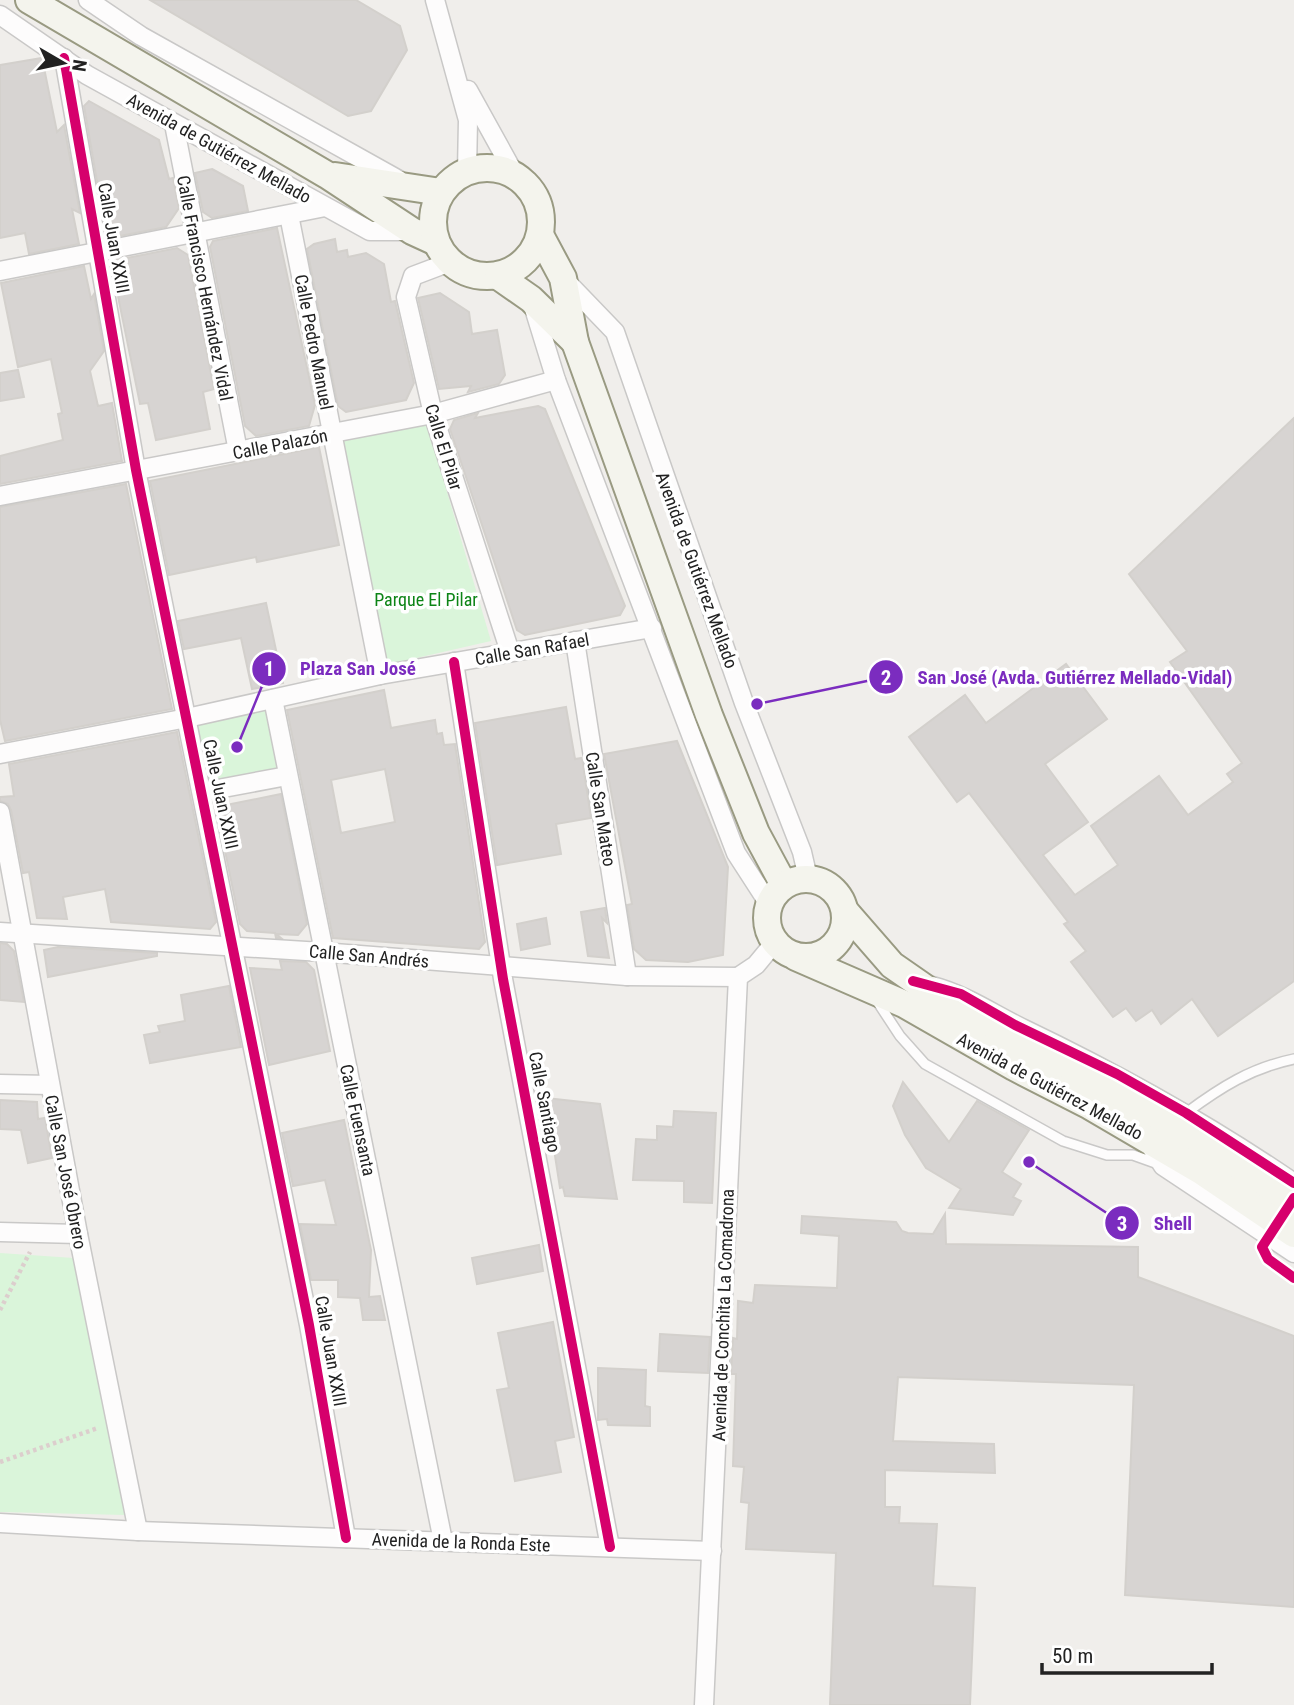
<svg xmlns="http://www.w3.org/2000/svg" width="1294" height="1705" font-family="'Roboto Condensed',sans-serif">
<rect width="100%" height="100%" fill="#f0eeeb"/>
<g fill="#daf5da">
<polygon points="427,424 491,641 386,665 341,439"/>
<polygon points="273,699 287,776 202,792 187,718"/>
<polygon points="0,1253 74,1258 125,1515 0,1512"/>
</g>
<g fill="#d7d4d2" stroke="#d3d0cc" stroke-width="2" fill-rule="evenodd">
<polygon points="150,0 356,0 400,26 407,50 371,111 348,116"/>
<polygon points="42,58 57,132 64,125 80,213 72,209 79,244 29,254 25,233 0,238 0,65"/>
<polygon points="89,101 159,140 169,179 173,178 179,208 166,227 120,236 105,228 84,106"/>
<polygon points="212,169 243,186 248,211 212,218 203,212 195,173"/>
<polygon points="277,228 315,405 309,426 256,436 245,426 210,247 213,241"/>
<polygon points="335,239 337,252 347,250 348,257 366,253 384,264 391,302 395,301 414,383 406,400 346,412 338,406 307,249 314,244"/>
<polygon points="177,248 188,255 214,389 203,392 210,429 156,440 148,403 140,404 112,267 117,260"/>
<polygon points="84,266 91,299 94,294 104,351 90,371 98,406 112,403 122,461 0,484 0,456 63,440 58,414 62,413 51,359 18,367 1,283"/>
<polygon points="440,293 469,312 472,334 497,330 505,375 499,384 468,392 471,386 439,389 418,298"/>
<polygon points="18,370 24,397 0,401 0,373"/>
<polygon points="538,406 545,409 625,606 620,615 525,635 517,630 450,429 454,420 478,413 475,418"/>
<polygon points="1294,418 1294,981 1218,1036 1192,999 1161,1024 1152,1010 1136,1021 1126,1008 1113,1017 1071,962 1086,951 1064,924 1068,922 969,793 957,802 909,737 965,695 986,723 1066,664 1107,719 1045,764 1088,822 1043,855 1075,895 1118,865 1091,826 1159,776 1188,815 1233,782 1227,774 1242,763 1170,662 1187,651 1129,574"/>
<polygon points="319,447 339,545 257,562 256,557 169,575 150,481"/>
<polygon points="126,484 172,709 5,741 0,720 0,507"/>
<polygon points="266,603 283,683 252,689 241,638 184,649 178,621"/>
<path d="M 384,690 L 391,728 L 435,720 L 437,734 L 442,733 L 444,745 L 455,744 L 485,942 L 479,949 L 333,938 L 287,710 ZM 385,769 L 395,822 L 341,833 L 331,780 Z"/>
<polygon points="566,707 575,759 582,758 591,818 556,824 561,854 497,865 475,723"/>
<polygon points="177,732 216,922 210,929 111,922 105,889 63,897 67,919 37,918 29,872 23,873 11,810 8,804 0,801 0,797 14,796 9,764"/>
<polygon points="677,741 728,867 723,955 688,962 646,960 634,949 627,905 632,904 604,754"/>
<polygon points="281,794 307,924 298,935 276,934 281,938 276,938 275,933 247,931 240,924 216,807"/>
<polygon points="605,908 607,923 602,918 609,958 588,956 581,912"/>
<polygon points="546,918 550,944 521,950 517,924"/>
<polygon points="0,943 7,944 14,951 24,1002 0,1000"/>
<polygon points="58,947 157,953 157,956 48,977 44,950"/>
<polygon points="280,961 306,962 314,970 330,1051 269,1065 250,968 282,970"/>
<polygon points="229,986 241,1047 150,1063 144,1035 160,1032 158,1026 185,1021 181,995"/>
<polygon points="903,1082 949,1142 977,1101 1029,1130 1002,1172 1021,1184 1013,1197 1021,1201 1013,1215 949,1208 961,1189 926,1168 905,1135 893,1106"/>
<polygon points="546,1098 600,1104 617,1199 565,1196 563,1187 560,1188"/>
<polygon points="0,1100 37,1102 38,1119 45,1118 52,1158 28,1163 21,1130 0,1129"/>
<polygon points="674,1111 716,1113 712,1203 684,1202 684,1181 633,1180 636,1139 657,1140 657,1126 673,1127"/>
<polygon points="344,1120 371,1250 369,1297 380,1296 385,1320 363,1320 360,1298 338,1297 338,1280 311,1280 300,1224 336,1225 325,1180 293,1186 282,1133"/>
<polygon points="945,1214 946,1244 1138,1247 1138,1277 1294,1336 1294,1607 1125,1595 1134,1385 898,1377 893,1441 994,1444 995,1473 885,1470 885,1507 900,1507 899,1523 937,1524 933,1586 975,1588 970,1705 830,1705 836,1553 746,1549 749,1503 741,1502 744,1467 733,1466 736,1374 731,1374 733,1338 737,1339 738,1301 753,1303 755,1285 837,1288 839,1236 801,1233 802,1216 896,1222 902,1231 908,1233 933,1234"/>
<polygon points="539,1245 543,1271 477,1284 472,1258"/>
<polygon points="553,1322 574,1437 555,1441 561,1472 515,1481 497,1390 509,1388 498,1333"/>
<polygon points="660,1334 710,1337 708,1373 658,1371"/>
<polygon points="598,1368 646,1370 645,1406 650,1407 650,1426 608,1425 607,1419 598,1420"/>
</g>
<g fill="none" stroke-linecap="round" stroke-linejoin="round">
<defs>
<g id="service">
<polyline points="877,1001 900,1036 925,1064 1063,1141 1107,1155 1133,1155 1161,1165"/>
<path d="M 1186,1113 C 1221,1087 1251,1068 1294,1059"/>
</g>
<g id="minor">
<polyline points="88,0 141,36 399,180"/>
<polyline points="435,0 468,120 467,171"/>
<polyline points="0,15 87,75 370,231 410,231"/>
<polyline points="64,58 136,470 309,1325 346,1538"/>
<polyline points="468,90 515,175"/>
<polyline points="174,124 238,451"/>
<polyline points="289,215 380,675"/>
<polyline points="450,262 413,276 406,297 433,414 510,652"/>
<polyline points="0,271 325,207"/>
<polyline points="563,278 615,332 744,703 802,852 808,878"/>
<polyline points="532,302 556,380 736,853 769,904"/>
<polyline points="0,496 433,414 556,380"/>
<polyline points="575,641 627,976"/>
<polyline points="454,662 503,979 610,1547"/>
<polyline points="273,699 443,1541"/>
<polyline points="0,754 187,718 380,675 652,628"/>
<polyline points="202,792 287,776"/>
<polyline points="0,812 78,1234 138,1531"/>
<polyline points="0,932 322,952 627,976 738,977"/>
<path d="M 932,986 C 966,995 993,1014 1024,1029 C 1118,1074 1208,1124 1294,1183"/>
<polyline points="0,1084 50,1085"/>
<polyline points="1150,1145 1163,1166 1294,1253"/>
<polyline points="0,1232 78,1234"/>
<polyline points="0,1523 138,1531 712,1551"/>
<polyline points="704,1705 738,977 756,965 775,942"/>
</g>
<g id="secondary">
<polyline points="29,0 327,175 412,231 436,242"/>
<circle cx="487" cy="222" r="54"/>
<polyline points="335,176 441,192"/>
<polyline points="540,235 563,278 575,342 709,715 756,833 784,885"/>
<polyline points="498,276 531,299 575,342"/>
<circle cx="806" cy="918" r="39"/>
<polyline points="845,911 892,965 964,1015 1156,1117 1294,1207"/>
<polyline points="796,957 904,1004 1014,1067 1090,1106 1201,1171 1294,1234"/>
</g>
</defs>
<use href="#service" stroke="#c9c8c7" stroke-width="12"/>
<use href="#minor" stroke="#c9c8c7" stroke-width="21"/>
<use href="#secondary" stroke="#999a82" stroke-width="30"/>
<g stroke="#dccecd" stroke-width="4.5" stroke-dasharray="3.5 3.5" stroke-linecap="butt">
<polyline points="0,1310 30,1252"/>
<polyline points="0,1462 98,1428"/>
</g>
<use href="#service" stroke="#fdfcfc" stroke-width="9"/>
<use href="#minor" stroke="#fdfcfc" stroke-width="18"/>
<use href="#secondary" stroke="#f4f4ed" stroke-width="26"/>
<defs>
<g id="cycleway">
<polyline points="64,58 136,470 309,1325 346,1538"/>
<polyline points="454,662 503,979 610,1547"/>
<polyline points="913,981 961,994 1015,1025 1117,1074 1186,1113 1294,1183"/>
<polyline points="1294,1198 1262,1247 1268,1259 1294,1278"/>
</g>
</defs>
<use href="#cycleway" stroke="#fff" stroke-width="15"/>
<use href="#cycleway" stroke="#d6006c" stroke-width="10"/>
</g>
<g text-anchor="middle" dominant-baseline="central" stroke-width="7" stroke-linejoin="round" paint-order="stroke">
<g font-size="18" fill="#222" stroke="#fff">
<text transform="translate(219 148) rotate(29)">Avenida de Gutiérrez Mellado</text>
<text transform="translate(114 238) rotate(80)">Calle Juan XXIII</text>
<text transform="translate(205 288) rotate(79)">Calle Francisco Hernández Vidal</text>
<text transform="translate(314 342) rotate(79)">Calle Pedro Manuel</text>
<text transform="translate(280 444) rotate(-11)">Calle Palazón</text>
<text transform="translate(444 447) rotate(73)">Calle El Pilar</text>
<text transform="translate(697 570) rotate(70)">Avenida de Gutiérrez Mellado</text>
<text transform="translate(532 649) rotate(-10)">Calle San Rafael</text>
<text transform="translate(221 794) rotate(78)">Calle Juan XXIII</text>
<text transform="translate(601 809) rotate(81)">Calle San Mateo</text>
<text transform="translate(369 956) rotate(5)">Calle San Andrés</text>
<text transform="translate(1050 1086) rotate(28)">Avenida de Gutiérrez Mellado</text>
<text transform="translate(545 1102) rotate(79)">Calle Santiago</text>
<text transform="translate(358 1120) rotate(78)">Calle Fuensanta</text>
<text transform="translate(66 1172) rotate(79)">Calle San José Obrero</text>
<text transform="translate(723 1315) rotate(-88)">Avenida de Conchita La Comadrona</text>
<text transform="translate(331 1351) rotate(80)">Calle Juan XXIII</text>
<text transform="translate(461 1542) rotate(2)">Avenida de la Ronda Este</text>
</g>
<g font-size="18" fill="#0c8416" stroke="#fff">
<text x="426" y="599">Parque El Pilar</text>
</g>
</g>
<path fill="none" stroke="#7b2cbf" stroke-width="2.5" d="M237 747L269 669M757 704L886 677M1029 1162L1122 1223"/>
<g fill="#7b2cbf" stroke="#fff" stroke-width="2.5">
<circle cx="237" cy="747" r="7"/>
<circle cx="757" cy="704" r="7"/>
<circle cx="1029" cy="1162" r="7"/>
<circle cx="269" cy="669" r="18"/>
<circle cx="886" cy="677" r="18"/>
<circle cx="1122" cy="1223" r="18"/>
</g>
<g font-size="21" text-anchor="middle" font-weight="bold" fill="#fff">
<text x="269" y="676">1</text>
<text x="886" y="685">2</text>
<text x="1122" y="1231">3</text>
</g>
<g font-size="19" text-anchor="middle" font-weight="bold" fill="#7b2cbf" stroke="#fff" stroke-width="7" stroke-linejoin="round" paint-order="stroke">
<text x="358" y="675">Plaza San José</text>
<text x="1075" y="684">San José (Avda. Gutiérrez Mellado-Vidal)</text>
<text x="1173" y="1230">Shell</text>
</g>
<g transform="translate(63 63) rotate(99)" stroke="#ffffff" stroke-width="5" paint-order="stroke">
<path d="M0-5L12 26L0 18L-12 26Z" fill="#222222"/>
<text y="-10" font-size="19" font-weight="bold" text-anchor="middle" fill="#222222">N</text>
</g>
<path d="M1042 1663v10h170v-10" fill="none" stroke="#222222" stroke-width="3.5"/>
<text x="1052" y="1663" font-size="21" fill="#222222" stroke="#ffffff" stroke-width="5" paint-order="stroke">50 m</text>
</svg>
